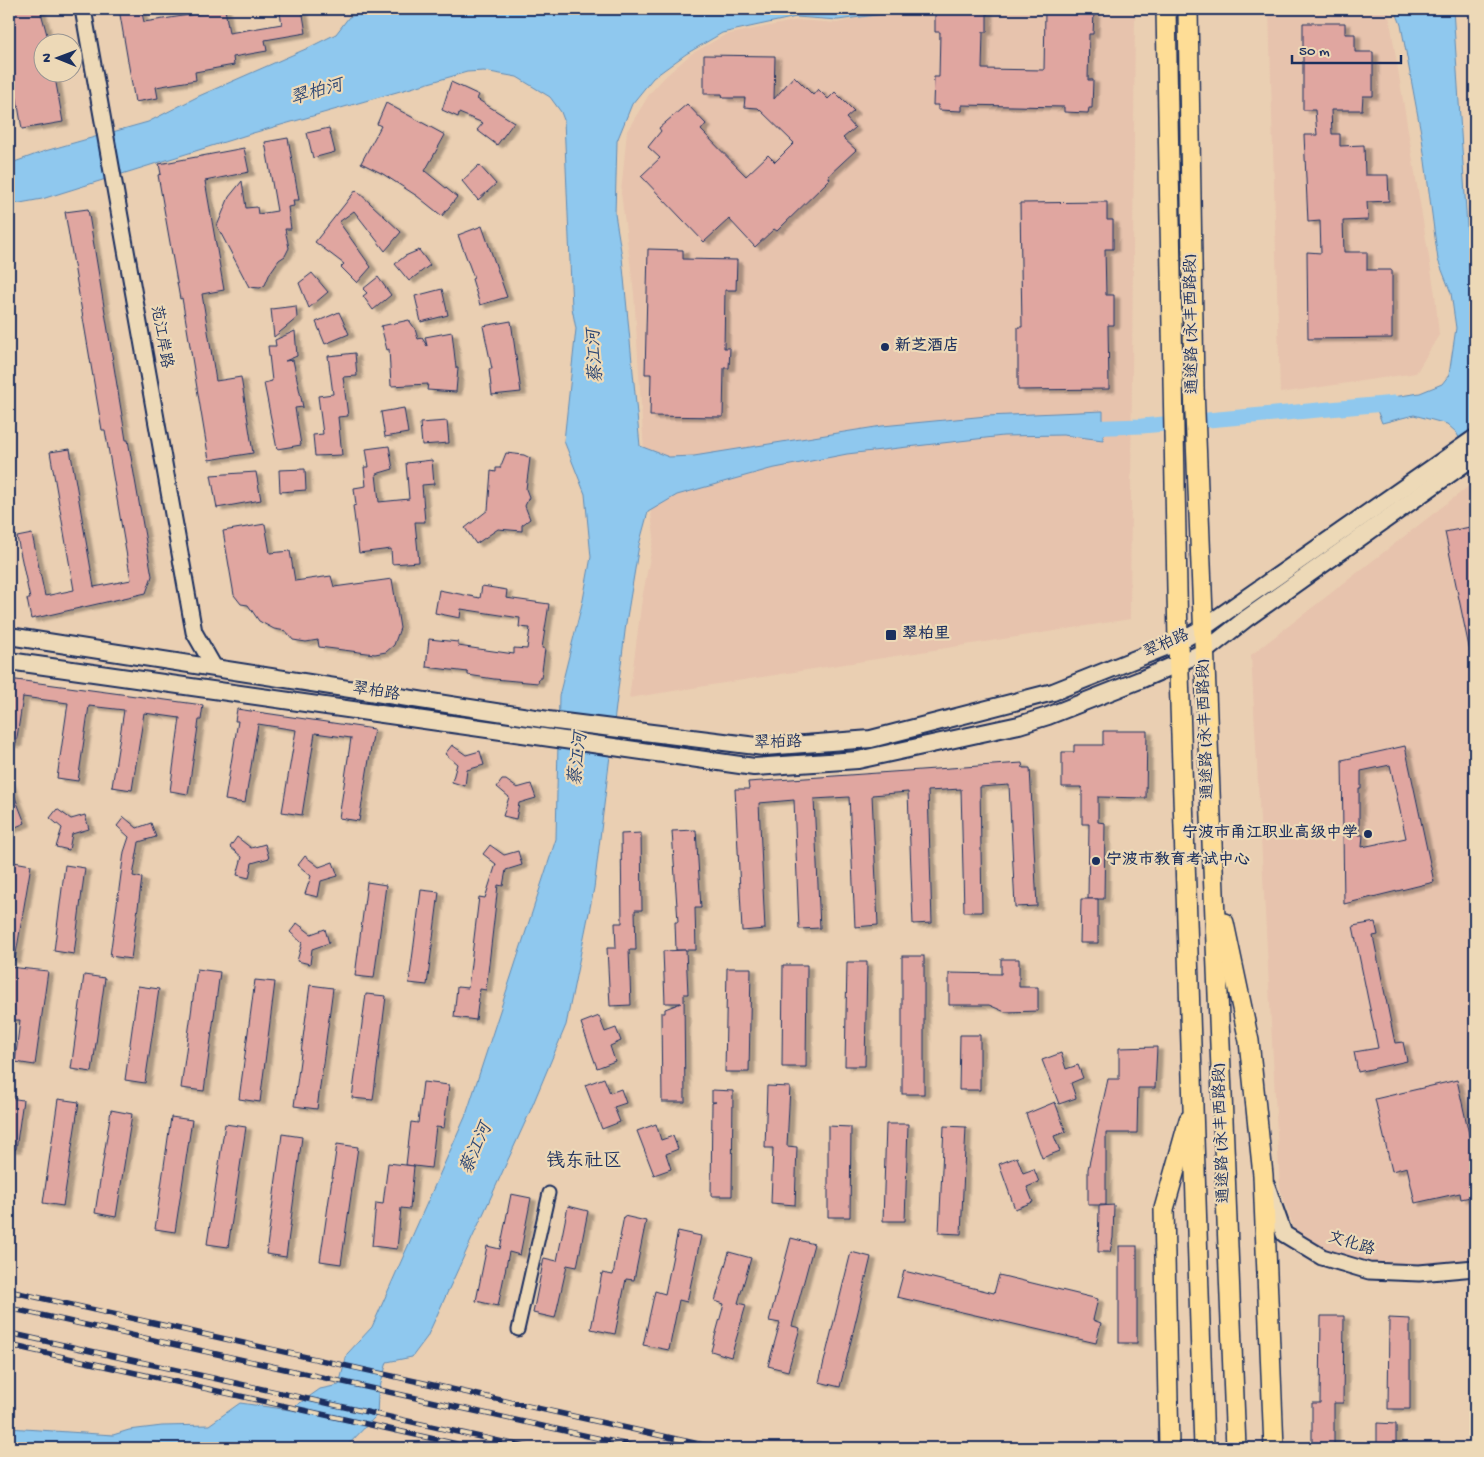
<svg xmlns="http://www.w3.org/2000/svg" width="1484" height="1457" font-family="'Gochi Hand','LXGW WenKai TC',sans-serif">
<defs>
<filter id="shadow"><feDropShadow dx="5.5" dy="3" stdDeviation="1" flood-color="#0004"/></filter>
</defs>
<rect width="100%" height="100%" fill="#eacfb2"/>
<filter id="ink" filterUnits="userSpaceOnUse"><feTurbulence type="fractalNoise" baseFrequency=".02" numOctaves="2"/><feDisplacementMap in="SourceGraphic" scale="10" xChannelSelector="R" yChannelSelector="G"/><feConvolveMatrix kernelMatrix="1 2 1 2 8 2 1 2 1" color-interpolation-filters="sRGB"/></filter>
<g filter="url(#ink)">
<g fill="#e7c3ad">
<polygon points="899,9 1135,9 1130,619 629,698 642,599 654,536 645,468 634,293 621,193 627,131 650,93 666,76 691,54 725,35 798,20 837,23"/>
<polygon points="1269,9 1388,9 1435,294 1439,335 1416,373 1280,393"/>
<polygon points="1473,483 1475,486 1475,1261 1421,1265 1368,1263 1324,1249 1295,1232 1280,1188 1251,655"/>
</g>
<g fill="#8fc8ee" stroke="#618bb4">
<polygon points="374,9 899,9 883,14 838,20 796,17 722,33 686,54 653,78 632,104 617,141 615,214 622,257 640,446 669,457 694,456 882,426 987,416 1103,411 1103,440 1063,435 1003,436 847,454 770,469 677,495 648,512 639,545 626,623 594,888 566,1025 528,1116 427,1337 412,1357 387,1362 378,1394 377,1415 345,1448 9,1448 9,1428 113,1435 129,1430 162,1426 209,1425 240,1403 290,1410 320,1389 339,1385 347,1354 372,1327 466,1115 556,839 559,696 583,600 591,557 585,494 564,441 576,329 572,308 564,120 561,112 550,97 517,77 484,71 467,72 253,133 42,199 9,205 9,164 45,151 148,122 199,96 308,48 336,34 349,17"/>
<polygon points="1395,9 1453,9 1468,242 1475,253 1475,467 1456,432 1447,424 1414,415 1382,423 1373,400 1420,393 1442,384 1449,375 1456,328 1451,293 1438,260 1422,138 1401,25"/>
</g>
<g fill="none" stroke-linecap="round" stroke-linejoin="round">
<polyline stroke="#8fc8ee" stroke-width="15" points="1082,428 1142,426 1395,403"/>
</g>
<g fill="#e0a6a0" stroke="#1b2f5e" fill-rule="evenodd" filter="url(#shadow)">
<polygon points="9,9 40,9 49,42 42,42 42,72 54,72 63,122 22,129 9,52"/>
<polygon points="119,9 141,9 144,22 202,13 201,9 225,9 229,33 282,24 280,13 302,9 306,33 265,40 267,51 233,57 234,65 195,72 196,80 156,87 158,98 135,102"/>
<polygon points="935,10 987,11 987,32 983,32 982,69 1044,70 1045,11 1094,12 1093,34 1089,34 1088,80 1093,80 1092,108 1089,108 1088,113 1064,112 1064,107 962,105 962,111 938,110 938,105 933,105 934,77 939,77 940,32 935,32"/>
<polygon points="1303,23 1345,23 1345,34 1355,34 1355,52 1373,52 1373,96 1363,96 1362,110 1331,110 1332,134 1340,134 1340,146 1364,145 1365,175 1388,175 1389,201 1367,202 1368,220 1343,221 1344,252 1367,252 1367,270 1392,270 1392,338 1308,339 1307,252 1321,253 1320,221 1308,222 1304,135 1317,135 1315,110 1303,110"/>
<polygon points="704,55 775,56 774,99 794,76 813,95 818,89 828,99 835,92 854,111 846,118 855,128 843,138 856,150 828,176 830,179 777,231 774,229 755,247 729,219 704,242 641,176 660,158 648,147 661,131 659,128 687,104 706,124 701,130 746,176 768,155 775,162 794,143 758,108 744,107 745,98 723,98 722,94 704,94"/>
<polygon points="451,82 479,95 477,99 514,122 497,145 477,130 483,123 459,113 458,117 442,110"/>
<polygon points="386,103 445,135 425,171 457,197 442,216 417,196 383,174 361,163 381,126 377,124"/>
<polygon points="329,128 335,152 313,158 307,133"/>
<polygon points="288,138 299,200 293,200 294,206 288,207 291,229 285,229 289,248 285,256 279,260 270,273 265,285 260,288 249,287 217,226 229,197 242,181 246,208 257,207 258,214 277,211 265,142"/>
<polygon points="244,148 249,172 205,181 224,290 202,294 216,381 241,377 253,453 209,460 182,298 180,299 158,175 161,174 159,164"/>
<polygon points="479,165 496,184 478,200 462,181"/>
<polygon points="356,190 401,232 385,251 354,211 339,222 371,267 357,283 341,267 344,264 315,242"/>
<polygon points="1107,202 1107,220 1113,220 1113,249 1105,249 1106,295 1114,295 1114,325 1108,325 1109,389 1018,390 1018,327 1022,327 1020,203"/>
<polygon points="88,209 126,440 128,440 152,576 146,593 31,619 27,599 30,599 17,537 32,534 45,596 74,590 50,452 70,449 94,587 131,580 105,430 102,430 65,212"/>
<polygon points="482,226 507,297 480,305 472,279 474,278 458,235"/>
<polygon points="648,249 683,250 683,259 737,260 736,290 725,290 724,348 730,348 729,368 724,368 723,417 650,416 651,374 645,374"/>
<polygon points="419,250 430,265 409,281 395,264 405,256"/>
<polygon points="312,273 328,292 309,308 299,283"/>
<polygon points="378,277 391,295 373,310 363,296 367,293 363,289"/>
<polygon points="442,289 448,315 421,322 415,296"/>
<polygon points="296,306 297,318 274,337 271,309"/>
<polygon points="339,312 349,334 325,344 316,322"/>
<polygon points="409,320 415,329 418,339 422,338 427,346 425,337 452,332 456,368 458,368 456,392 427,390 428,384 391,386 389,349 387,350 381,326"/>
<polygon points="511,321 521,392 492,395 489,369 492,369 483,326"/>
<polygon points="295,331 297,356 285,361 293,360 303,407 295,408 301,445 277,449 264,383 272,381 268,346 276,346 275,340"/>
<polygon points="355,353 357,376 343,377 348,416 338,417 342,455 315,456 313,435 323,434 318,396 333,394 328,356"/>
<polygon points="404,408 408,433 385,437 381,412"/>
<polygon points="447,421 449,443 422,445 420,423"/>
<polygon points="389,446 393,469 376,474 379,502 409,499 406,463 432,460 434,484 422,485 425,522 415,522 419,562 392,564 391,549 359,553 353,506 356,505 354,488 366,486 364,467 369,467 366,449"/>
<polygon points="506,453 524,455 530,458 526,489 529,497 525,506 530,519 522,525 522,531 498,529 476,544 465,528 488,510 491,471 496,472 496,468 500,468"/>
<polygon points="305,469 306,490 280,492 279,470"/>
<polygon points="256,472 261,500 217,508 211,475"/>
<polygon points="265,524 270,553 290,551 295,581 331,576 334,587 392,579 400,628 394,645 386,652 375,654 319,647 318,640 306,642 293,640 286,631 274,629 259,621 248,605 241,604 234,595 223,531"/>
<polygon points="1475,526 1475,652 1470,652 1445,532"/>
<polygon points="482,586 507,590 506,598 549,604 542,648 545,649 541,678 539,678 538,683 494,679 468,675 468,672 426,667 429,639 458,642 458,646 514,654 514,648 527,649 530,628 519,627 520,618 461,609 460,618 435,613 439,590 480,598"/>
<polygon points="9,679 203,705 201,720 199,720 188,794 170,791 180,718 144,713 132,790 112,787 124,710 89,706 78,781 57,778 68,703 23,697 16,744 9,744"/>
<polygon points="237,709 374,729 359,821 339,818 351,738 315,733 302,815 282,812 296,730 258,724 245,803 225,800 238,721 235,721"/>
<polygon points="1103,731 1147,731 1146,798 1098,797 1098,822 1105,823 1104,899 1088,899 1089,824 1082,824 1082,787 1062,787 1062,752 1074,752 1074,745 1103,745"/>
<polygon points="452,745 466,755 480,751 484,765 467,770 465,786 452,782 457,764 445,754"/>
<path d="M 1405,746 L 1434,882 L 1344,904 L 1342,760 ZM 1390,765 L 1406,838 L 1362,847 L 1363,835 L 1359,835 L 1359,789 L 1361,789 L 1361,771 Z"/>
<polygon points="1022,763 1023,768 1030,768 1037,906 1015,907 1009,785 980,787 982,912 964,912 961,789 928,791 932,923 913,924 908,792 872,795 878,925 855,927 849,797 814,799 820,928 799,929 794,800 759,803 765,929 742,931 735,789 749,789 748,782"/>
<polygon points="502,780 506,780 517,788 531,784 536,798 519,803 516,819 503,816 509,797 497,787"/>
<polygon points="9,782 25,823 9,830"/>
<polygon points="57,809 71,819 85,815 89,829 72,834 69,850 56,847 62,828 50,818"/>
<polygon points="124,817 137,828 151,823 156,837 139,842 133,876 142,878 131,959 110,956 124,852 129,837 117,826"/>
<polygon points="696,830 701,908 695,908 696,950 676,950 675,922 678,922 672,831"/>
<polygon points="641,833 642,910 635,910 636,950 629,950 631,1005 610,1006 607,948 616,948 615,923 622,923 621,834"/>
<polygon points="237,837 251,848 265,844 269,858 252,863 249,878 237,875 242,857 230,847"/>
<polygon points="490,845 504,855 518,851 522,865 506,870 503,886 498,885 486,990 480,989 476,1020 454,1017 457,987 468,988 479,897 485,898 496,864 483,854"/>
<polygon points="305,856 319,867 333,862 338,876 321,881 318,897 305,894 311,876 298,865"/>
<polygon points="14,862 31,865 15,960 9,959 9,893"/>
<polygon points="65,865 85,868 74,954 54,951"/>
<polygon points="367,882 386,885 374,978 355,976"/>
<polygon points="421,890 439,892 427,985 409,983"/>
<polygon points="1081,899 1098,899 1098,943 1080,943"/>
<polygon points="1375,922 1378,935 1373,936 1395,1043 1403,1042 1407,1061 1358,1072 1354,1052 1378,1048 1353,926"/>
<polygon points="297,923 311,934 325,929 329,943 312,949 310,964 297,961 302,943 290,932"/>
<polygon points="686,950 688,994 684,994 685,1102 662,1102 661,1013 665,1013 665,1009 681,1003 665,1003 663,951"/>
<rect x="902" y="956" width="22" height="138"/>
<polygon points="1001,959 1019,959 1019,987 1038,987 1038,1011 1005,1012 989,1005 949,1005 949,973 1001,974"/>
<polygon points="847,962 867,962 865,1066 845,1066"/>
<polygon points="783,965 807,965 806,1067 782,1067"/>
<polygon points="9,967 48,971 35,1065 15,1062 20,1020 9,1020"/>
<polygon points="727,968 751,968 749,1072 725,1072"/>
<polygon points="197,969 220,972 204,1091 181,1088"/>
<polygon points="84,975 105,978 92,1072 71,1069"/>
<polygon points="255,980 275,982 260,1102 239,1099"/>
<polygon points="310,985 333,988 317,1109 294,1106"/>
<polygon points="138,986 159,989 145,1083 125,1080"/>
<polygon points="366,994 386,996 373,1100 352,1098"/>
<polygon points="599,1016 605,1032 616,1028 621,1041 610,1046 615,1061 597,1068 581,1023"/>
<polygon points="960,1035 980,1035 980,1090 959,1090"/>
<polygon points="1157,1047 1155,1088 1138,1088 1137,1133 1106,1133 1106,1205 1088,1205 1088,1169 1108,1079 1119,1079 1119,1048"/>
<polygon points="1061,1053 1066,1069 1078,1065 1083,1078 1071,1083 1076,1098 1059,1104 1042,1060"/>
<polygon points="604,1078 610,1093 621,1089 626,1103 614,1107 620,1122 602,1129 585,1085"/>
<polygon points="1457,1080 1475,1161 1475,1196 1461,1199 1460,1193 1415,1203 1407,1167 1392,1171 1375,1099"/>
<polygon points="423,1082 449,1085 444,1128 436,1127 431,1168 406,1165 411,1122 418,1123"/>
<polygon points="767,1086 790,1087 787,1146 797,1147 795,1205 771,1203 773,1148 765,1148"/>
<polygon points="712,1090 733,1091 732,1196 711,1196 712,1103 716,1102 712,1102"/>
<polygon points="9,1098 23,1100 16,1149 9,1149"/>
<polygon points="58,1099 79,1102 63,1206 43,1203"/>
<polygon points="1055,1102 1066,1132 1054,1136 1060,1151 1042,1158 1026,1114"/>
<polygon points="111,1110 132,1114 116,1217 95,1213"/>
<polygon points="171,1117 192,1120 175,1232 155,1229"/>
<polygon points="225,1124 246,1127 228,1247 207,1244"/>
<polygon points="656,1124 661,1140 673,1136 678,1149 666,1154 671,1169 654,1175 637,1131"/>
<polygon points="886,1124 908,1124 905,1221 883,1221"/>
<polygon points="828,1126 851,1127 850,1217 828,1217"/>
<polygon points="944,1126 966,1127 961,1234 939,1233"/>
<polygon points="282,1134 302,1137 286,1257 266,1254"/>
<polygon points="337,1144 358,1147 341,1264 320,1261"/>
<polygon points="1017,1157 1023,1173 1034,1169 1039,1182 1027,1187 1033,1202 1015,1209 999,1164"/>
<polygon points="388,1163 414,1166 410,1209 401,1208 397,1249 372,1246 376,1203 383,1204"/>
<polygon points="511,1194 531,1198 520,1255 509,1252 498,1306 476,1301 487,1246 500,1249"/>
<polygon points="1114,1205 1113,1238 1110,1252 1098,1252 1099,1206"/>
<polygon points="568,1206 588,1211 577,1267 567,1265 555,1318 533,1313 544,1258 557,1261"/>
<polygon points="624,1216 646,1221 634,1280 626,1279 615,1334 591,1329 602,1273 613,1275"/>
<polygon points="678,1231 701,1236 687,1302 679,1300 669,1350 643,1345 655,1291 665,1294"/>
<polygon points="791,1238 814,1244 792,1326 800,1328 788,1371 768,1366 780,1323 769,1321"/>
<rect x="1119" y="1246" width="18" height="97"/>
<polygon points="729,1252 751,1258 738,1303 746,1305 731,1357 711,1351 724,1304 715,1301"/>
<polygon points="851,1252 871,1257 840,1387 819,1382"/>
<polygon points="904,1271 994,1293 999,1275 1098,1299 1093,1320 1101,1323 1096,1343 897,1297"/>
<polygon points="1321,1316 1344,1316 1343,1403 1334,1403 1334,1448 1312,1448 1312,1403 1320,1403"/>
<polygon points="1389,1318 1410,1319 1410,1409 1388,1409"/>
<polygon points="1377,1423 1396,1424 1396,1448 1377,1448"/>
</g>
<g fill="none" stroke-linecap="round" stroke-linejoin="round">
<defs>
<polyline id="minor" points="518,1330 549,1193"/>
<g id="tertiary">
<polyline points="83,9 194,632 214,667"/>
<polyline points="1267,1186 1284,1234 1322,1257 1369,1271 1419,1273 1475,1268"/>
</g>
<g id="secondary">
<polyline points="9,636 548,720 764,747 871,739 1053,692 1178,642 1203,628 1475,438"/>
<polyline points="9,661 754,767 858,760 1019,725 1048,716 1140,680 1204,652 1247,618 1475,456"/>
</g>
<g id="primary">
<polyline points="1166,9 1178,642 1204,1448"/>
<polyline points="1188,9 1194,388 1236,1448"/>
<polyline points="1224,923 1249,1041 1263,1175 1274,1448"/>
<polyline points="1169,1448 1164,1209 1189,1120"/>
</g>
</defs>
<use href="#minor" stroke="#1b2f5e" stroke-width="15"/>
<use href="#tertiary" stroke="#1b2f5e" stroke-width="19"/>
<use href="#secondary" stroke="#1b2f5e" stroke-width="20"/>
<use href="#primary" stroke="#1b2f5e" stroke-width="22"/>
<use href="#minor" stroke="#edd9b7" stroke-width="11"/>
<use href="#tertiary" stroke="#edd9b7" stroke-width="15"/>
<use href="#secondary" stroke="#edd9b7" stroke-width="16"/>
<use href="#primary" stroke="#fedd96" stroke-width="19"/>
<defs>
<g id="rail">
<polyline points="9,1291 717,1448"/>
<polyline points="9,1308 642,1448"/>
<polyline points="9,1333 530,1448"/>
<polyline points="9,1345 475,1448"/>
</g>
</defs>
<use href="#rail" stroke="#1b2f5e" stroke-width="5.5"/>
<use href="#rail" stroke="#edd9b7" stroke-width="4" stroke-dasharray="11" stroke-linecap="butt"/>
</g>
</g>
<g fill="#1b2f5e" stroke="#edd9b7" stroke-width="2">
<circle cx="885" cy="347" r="5"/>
<rect x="885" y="629" width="12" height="12" rx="2.5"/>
<circle cx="1368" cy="834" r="5"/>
<circle cx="1096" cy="861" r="5"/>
</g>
<g text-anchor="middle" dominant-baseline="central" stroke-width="4.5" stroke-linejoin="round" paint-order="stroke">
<g font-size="16" fill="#1b2f5e" stroke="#edd9b7">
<text transform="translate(1193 324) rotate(-91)">通途路 (永丰西路段)</text>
<text transform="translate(160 337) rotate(80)">范江岸路</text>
<text transform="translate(1167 645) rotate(-24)">翠柏路</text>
<text transform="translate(376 693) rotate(9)">翠柏路</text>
<text transform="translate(1207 729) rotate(-92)">通途路 (永丰西路段)</text>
<text transform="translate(778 744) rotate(-1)">翠柏路</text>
<text transform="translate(1223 1133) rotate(-92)">通途路 (永丰西路段)</text>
<text transform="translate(1351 1245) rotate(17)">文化路</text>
</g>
<g font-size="16" font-weight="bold" fill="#1b2f5e" stroke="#edd9b7" text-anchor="start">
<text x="895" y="347">新芝酒店</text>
<text x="902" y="635">翠柏里</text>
<text x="1358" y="834" text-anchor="end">宁波市甬江职业高级中学</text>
<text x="1106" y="861">宁波市教育考试中心</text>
</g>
<g font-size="18" font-style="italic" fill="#2c4674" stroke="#edd9b7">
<text transform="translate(317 93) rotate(-16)">翠柏河</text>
<text transform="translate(596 356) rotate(-93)">蔡江河</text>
<text transform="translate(579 759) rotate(-83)">蔡江河</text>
<text transform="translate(477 1149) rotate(-66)">蔡江河</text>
</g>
<g font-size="19" fill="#1b2f5e" stroke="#edd9b7">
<text x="584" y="1162">钱东社区</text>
</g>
</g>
<rect width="1484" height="1457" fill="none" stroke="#edd9b7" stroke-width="30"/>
<rect x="15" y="15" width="1454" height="1427" fill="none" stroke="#1b2f5e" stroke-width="2" filter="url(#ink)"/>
<g transform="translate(58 58) rotate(271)"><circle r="24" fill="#edd9b7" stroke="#999593"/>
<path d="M0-4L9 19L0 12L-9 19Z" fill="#1b2f5e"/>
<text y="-8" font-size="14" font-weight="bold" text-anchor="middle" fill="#1b2f5e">N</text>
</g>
<path d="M1292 55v8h109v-8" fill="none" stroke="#1b2f5e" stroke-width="2.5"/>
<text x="1299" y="55" font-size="15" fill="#1b2f5e" stroke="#edd9b7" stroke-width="4" paint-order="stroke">50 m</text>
</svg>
